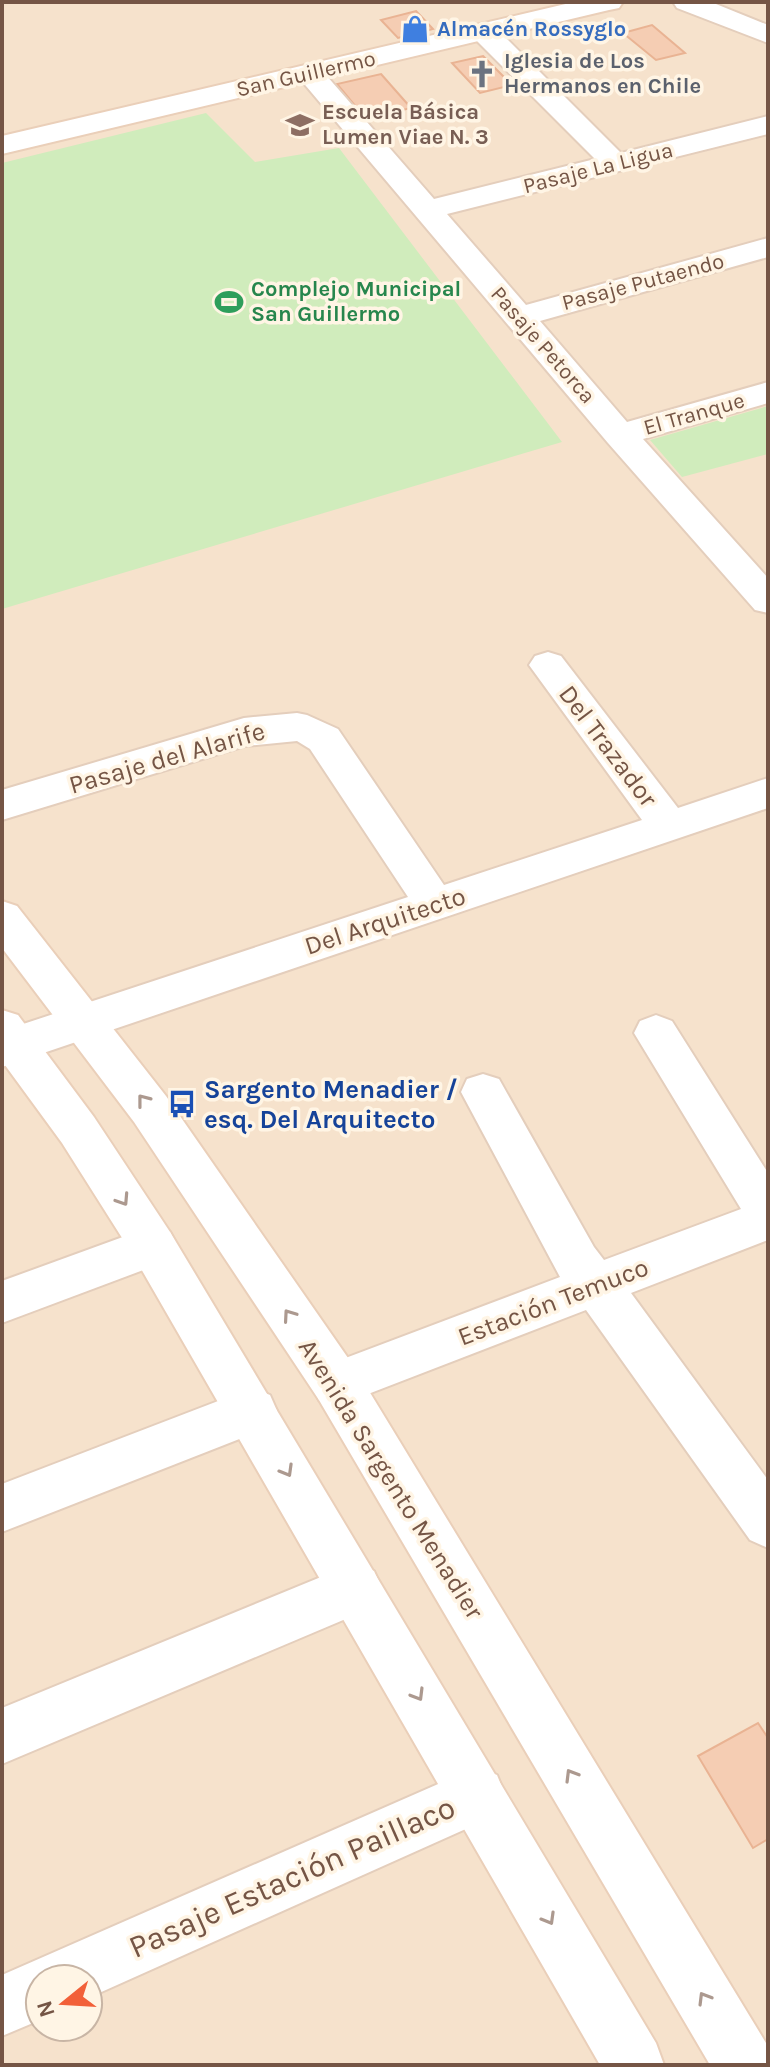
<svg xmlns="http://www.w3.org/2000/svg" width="770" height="2067" font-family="Karla,sans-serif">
<rect width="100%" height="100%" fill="#fef1de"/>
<path fill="#f6e2cc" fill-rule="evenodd" d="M 2,2 L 768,2 L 768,2065 L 2,2065 ZM 40,1979 L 88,1979 L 88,2027 L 40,2027 Z"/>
<g fill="#d0ecbc">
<polygon points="206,113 255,162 339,148 562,442 2,609 2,163"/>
<polygon points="768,406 768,454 682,477 650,440"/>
</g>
<g fill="#f5cdb3" stroke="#e9b393" stroke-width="2">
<polygon points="416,11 433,29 398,38 381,20"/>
<polygon points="652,25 685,53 656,60 623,33"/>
<polygon points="483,56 512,85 480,93 452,63"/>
<polygon points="381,74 411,108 366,119 337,84"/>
<polygon points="758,1723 768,1738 768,1839 753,1848 698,1756"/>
</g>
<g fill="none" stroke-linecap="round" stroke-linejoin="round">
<defs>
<g id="street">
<polygon points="673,2 711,2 768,25 768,43 677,8"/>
<polygon points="484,24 494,26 621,153 768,116 768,134 447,214 526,305 768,238 768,257 540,321 627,422 768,382 768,403 643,439 768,578 768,613 755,610 608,443 295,73 299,67 309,65 319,67 434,199 595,159 474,38 470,32 474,26"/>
<polygon points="548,652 561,656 678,808 768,778 768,808 2,1067 2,1031 408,897 310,749 297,741 245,746 2,820 2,790 244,718 297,713 307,715 338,729 444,885 642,820 529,665 535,656"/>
<polygon points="656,1015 672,1021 768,1173 768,1240 631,1293 768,1480 768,1548 750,1540 586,1310 337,1406 319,1400 312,1384 319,1368 560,1277 461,1092 467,1079 483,1074 499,1079 594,1247 604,1260 741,1209 634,1033 640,1021"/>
<polygon points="153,1226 170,1232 177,1246 170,1260 2,1323 2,1281"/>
<polygon points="252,1388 270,1395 277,1411 270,1427 2,1532 2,1484"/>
<polygon points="355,1563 374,1571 382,1589 374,1607 2,1764 2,1708"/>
<polygon points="477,1767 497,1775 505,1795 497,1815 88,1998 88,1979 40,1979 40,2020 2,2036 2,1975"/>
</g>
<g id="secondary">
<polygon points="574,2 623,2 619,8 609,10 2,154 2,136"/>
<polygon points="2,901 17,906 166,1096 355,1368 766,2043 768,2065 710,2065 319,1400 134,1122 2,948"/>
<polygon points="2,1010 18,1015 94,1117 170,1232 656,2043 664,2065 600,2065 136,1260 62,1143 2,1061"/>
</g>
</defs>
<use href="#street" stroke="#e4cebc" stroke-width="4"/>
<use href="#secondary" stroke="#eacfb9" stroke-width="4"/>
<use href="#street" fill="#fff" fill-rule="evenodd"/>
<use href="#secondary" fill="#fff" fill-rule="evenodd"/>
</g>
<defs><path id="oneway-chevron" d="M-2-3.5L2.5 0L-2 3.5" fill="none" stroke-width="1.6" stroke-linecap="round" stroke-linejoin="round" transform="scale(2)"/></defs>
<g stroke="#ac998f">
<use href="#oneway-chevron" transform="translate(143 1100) rotate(-128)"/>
<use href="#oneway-chevron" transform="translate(123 1200) rotate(57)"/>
<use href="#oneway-chevron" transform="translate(289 1315) rotate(-125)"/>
<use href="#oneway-chevron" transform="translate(287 1471) rotate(60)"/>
<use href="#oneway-chevron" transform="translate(418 1695) rotate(59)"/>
<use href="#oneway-chevron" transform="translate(571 1775) rotate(-121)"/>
<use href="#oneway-chevron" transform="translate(549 1919) rotate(60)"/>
<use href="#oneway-chevron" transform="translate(704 1998) rotate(-121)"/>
</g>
<defs>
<symbol id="shop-bare" viewBox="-9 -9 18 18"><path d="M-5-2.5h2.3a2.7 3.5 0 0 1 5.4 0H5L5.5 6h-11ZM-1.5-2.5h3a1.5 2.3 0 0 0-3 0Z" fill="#3f7fe0" stroke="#fff5e5" stroke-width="2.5" paint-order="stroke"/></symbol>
<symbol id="church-bare" viewBox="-9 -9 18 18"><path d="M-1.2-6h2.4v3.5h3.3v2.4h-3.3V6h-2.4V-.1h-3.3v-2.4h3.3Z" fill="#6b7280" stroke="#fff5e5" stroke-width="2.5" paint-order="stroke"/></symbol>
<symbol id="school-bare" viewBox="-9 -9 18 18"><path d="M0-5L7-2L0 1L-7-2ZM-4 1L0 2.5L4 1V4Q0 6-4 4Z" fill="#8d6e63" stroke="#fff5e5" stroke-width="2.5" paint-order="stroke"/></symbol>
<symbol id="stadium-bare" viewBox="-9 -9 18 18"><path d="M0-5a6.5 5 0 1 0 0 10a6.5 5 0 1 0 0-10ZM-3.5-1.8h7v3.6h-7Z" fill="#2e9e5b" stroke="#fff5e5" stroke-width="2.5" paint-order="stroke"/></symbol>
<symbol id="bus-bare" viewBox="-9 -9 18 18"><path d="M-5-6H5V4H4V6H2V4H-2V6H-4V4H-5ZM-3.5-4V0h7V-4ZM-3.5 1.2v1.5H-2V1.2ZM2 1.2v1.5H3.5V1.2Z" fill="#1a4fb4" stroke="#fff5e5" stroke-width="2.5" paint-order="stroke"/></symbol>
</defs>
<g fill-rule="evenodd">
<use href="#shop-bare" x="395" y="9" width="40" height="40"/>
<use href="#church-bare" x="462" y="54" width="40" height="40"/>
<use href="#school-bare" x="280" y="105" width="40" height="40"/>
<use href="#stadium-bare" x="209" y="282" width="40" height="40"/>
<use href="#bus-bare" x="162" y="1084" width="40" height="40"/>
</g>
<g text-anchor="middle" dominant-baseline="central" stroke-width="7" stroke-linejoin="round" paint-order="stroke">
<g font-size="22" font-weight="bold" fill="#366cbe" stroke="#fff5e5" text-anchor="start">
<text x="437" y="29">Almacén Rossyglo</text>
</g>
<g font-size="22" font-weight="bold" fill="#5b616d" stroke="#fff5e5" text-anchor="start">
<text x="504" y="61">Iglesia de Los<tspan x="504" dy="25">Hermanos en Chile</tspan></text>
</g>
<g font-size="22" fill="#755545" stroke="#fff5e5">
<text transform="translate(306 74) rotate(-13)">San Guillermo</text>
<text transform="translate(598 168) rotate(-14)">Pasaje La Ligua</text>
<text transform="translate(643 282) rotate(-15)">Pasaje Putaendo</text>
<text transform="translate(543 345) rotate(49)">Pasaje Petorca</text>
<text transform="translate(694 414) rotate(-16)">El Tranque</text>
</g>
<g font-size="22" font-weight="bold" fill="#785e54" stroke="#fff5e5" text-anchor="start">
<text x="322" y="112">Escuela Básica<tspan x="322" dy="25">Lumen Viae N. 3</tspan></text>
</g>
<g font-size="22" font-weight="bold" fill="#27864d" stroke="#fff5e5" text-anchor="start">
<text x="251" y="289">Complejo Municipal<tspan x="251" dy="25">San Guillermo</tspan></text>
</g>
<g font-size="26" fill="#755545" stroke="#fff5e5">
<text transform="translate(608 746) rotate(53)">Del Trazador</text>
<text transform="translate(167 758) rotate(-16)">Pasaje del Alarife</text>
<text transform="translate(385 921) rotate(-18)">Del Arquitecto</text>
<text transform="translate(553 1302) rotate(-21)">Estación Temuco</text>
<text transform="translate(391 1479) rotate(58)">Avenida Sargento Menadier</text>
</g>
<g font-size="26" font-weight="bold" fill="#164399" stroke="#fff5e5" text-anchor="start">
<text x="204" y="1089">Sargento Menadier /<tspan x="204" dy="30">esq. Del Arquitecto</tspan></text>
</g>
<g font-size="32" fill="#755545" stroke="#fff5e5">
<text transform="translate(292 1877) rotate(-24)">Pasaje Estación Paillaco</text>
</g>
</g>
<rect width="770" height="2067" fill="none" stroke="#755545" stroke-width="8"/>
<g transform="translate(64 2003) rotate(252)"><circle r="38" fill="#fff5e5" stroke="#c8b5a5" stroke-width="2"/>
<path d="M0-6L14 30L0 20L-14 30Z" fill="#f26039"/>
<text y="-12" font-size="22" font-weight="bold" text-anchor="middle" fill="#755545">N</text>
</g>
</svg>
